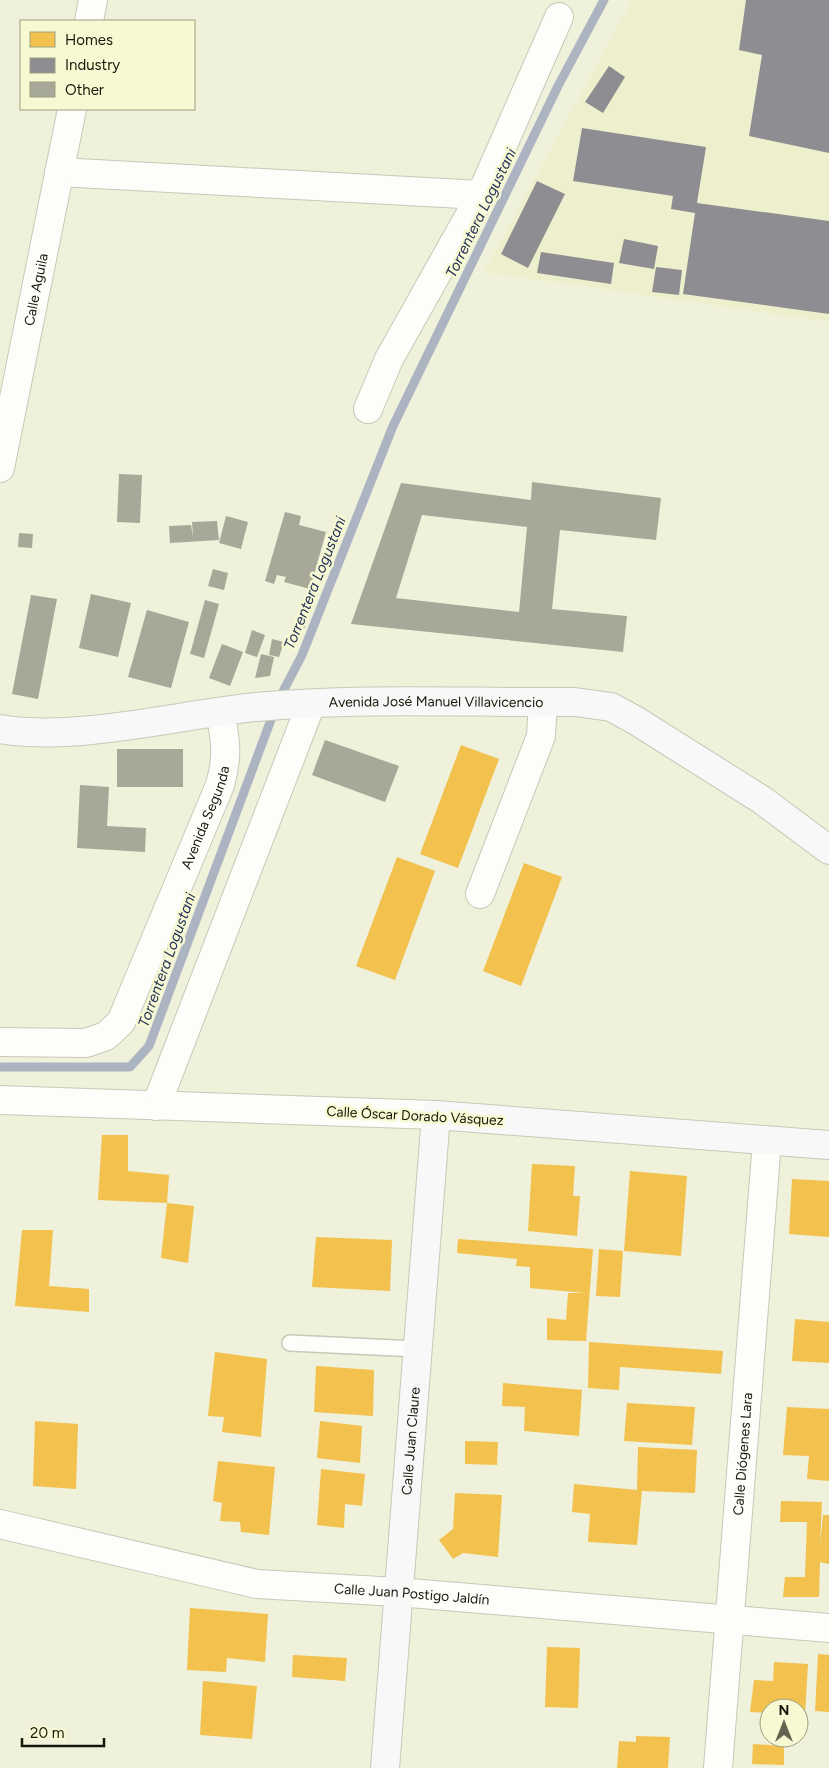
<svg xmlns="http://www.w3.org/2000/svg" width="829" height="1768" font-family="Figtree,sans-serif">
<rect width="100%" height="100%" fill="#eff1db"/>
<polygon fill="#eef0cd" points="632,0 829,0 829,322 484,272"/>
<g fill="#f2c14e">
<polygon points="461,745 499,759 458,868 420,854"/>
<polygon points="397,857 435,871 395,980 356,966"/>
<polygon points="524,863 562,877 521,986 483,971"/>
<polygon points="102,1135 128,1135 128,1171 169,1175 167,1203 98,1200"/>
<polygon points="532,1164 575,1166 573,1196 580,1196 577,1236 528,1231"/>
<polygon points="630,1171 687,1176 681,1256 624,1251"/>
<polygon points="792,1179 829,1181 829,1237 789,1234"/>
<polygon points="167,1203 194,1206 188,1263 161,1258"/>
<polygon points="22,1230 53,1230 49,1286 89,1289 89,1312 15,1306"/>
<polygon points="316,1237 392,1240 390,1291 312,1287"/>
<polygon points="458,1239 593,1249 586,1341 547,1340 547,1318 566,1320 568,1293 585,1293 530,1288 530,1267 516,1266 517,1259 457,1253"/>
<polygon points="599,1249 623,1251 620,1297 596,1296"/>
<polygon points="795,1319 829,1322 829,1363 792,1361"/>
<polygon points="589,1342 723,1351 721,1374 620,1367 619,1390 588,1388"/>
<polygon points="215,1352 267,1359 261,1437 222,1432 224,1417 208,1416"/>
<polygon points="316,1366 374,1370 373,1416 314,1412"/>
<polygon points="503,1383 582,1390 579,1436 524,1431 525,1407 502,1406"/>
<polygon points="627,1403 695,1407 692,1445 624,1441"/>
<polygon points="787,1407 829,1409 829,1481 807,1479 809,1456 783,1455"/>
<polygon points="35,1421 78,1424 76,1489 33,1486"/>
<polygon points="320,1421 362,1426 360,1463 317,1458"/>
<polygon points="465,1441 498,1442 497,1465 465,1464"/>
<polygon points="638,1447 697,1450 695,1493 642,1491 637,1545 588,1542 590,1514 572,1512 574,1484 637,1490"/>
<polygon points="218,1461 275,1467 269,1535 241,1532 240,1522 220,1521 222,1503 213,1501"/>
<polygon points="321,1469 365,1474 362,1506 345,1504 344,1528 317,1525"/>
<polygon points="455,1493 502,1495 498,1557 463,1553 453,1559 439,1540 453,1529"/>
<polygon points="781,1501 822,1502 820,1545 823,1515 829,1515 829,1564 820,1562 819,1597 783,1597 785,1577 805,1577 807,1522 780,1522"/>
<polygon points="190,1608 268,1614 265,1662 227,1658 226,1672 187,1670"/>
<polygon points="547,1647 580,1648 578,1708 545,1707"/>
<polygon points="818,1654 829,1655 829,1712 815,1711"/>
<polygon points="293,1655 347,1658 345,1681 292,1677"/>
<polygon points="774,1662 808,1664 805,1714 799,1714 799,1708 769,1708 769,1713 750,1712 754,1680 773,1681"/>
<polygon points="203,1681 257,1686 252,1739 200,1735"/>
<polygon points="636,1736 670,1737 668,1768 617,1768 619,1741 636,1742"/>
<polygon points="753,1744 784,1746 784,1765 752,1764"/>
</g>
<g fill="#8d8d92">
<polygon points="746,0 829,0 829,153 749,136 762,55 739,50"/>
<polygon points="609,66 625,77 603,113 585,102"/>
<polygon points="582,128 706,147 697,203 829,221 829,314 683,294 695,213 671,209 673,196 573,181"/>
<polygon points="537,181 565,194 528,268 501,254"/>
<polygon points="624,239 658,246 654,269 619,263"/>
<polygon points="541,252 614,263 611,284 537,273"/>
<polygon points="656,267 682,270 679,295 652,292"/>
</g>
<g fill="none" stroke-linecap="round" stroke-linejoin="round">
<polyline stroke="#acb4c2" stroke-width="9" points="0,1067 130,1067 149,1046 278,701 302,655 393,426 558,86 604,0"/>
</g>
<g fill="#a7a897" fill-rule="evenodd">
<polygon points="119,474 142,475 140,523 117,522"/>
<path d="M 532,482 L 661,498 L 656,540 L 560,530 L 552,609 L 627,616 L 623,652 L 351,624 L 401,483 L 531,500 ZM 422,515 L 527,527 L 519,612 L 396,598 Z"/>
<polygon points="285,512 301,516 299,525 326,532 310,589 284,582 286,577 277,575 274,584 265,581"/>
<polygon points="226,516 248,522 241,549 219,543"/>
<polygon points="217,521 219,540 170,543 169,526 191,525 193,537 192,522"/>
<polygon points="19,533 33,534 32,548 18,547"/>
<polygon points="213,569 228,573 224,590 208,586"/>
<polygon points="91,594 131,603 118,657 79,648"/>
<polygon points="31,595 57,599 38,699 12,694"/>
<polygon points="205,600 219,604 204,658 190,654"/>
<polygon points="147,610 189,622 171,688 128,677"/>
<polygon points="300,615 307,617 305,628 297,626"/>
<polygon points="252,630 265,635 257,657 245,653"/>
<polygon points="272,639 284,642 279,657 269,655"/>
<polygon points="222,644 243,652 230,686 209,678"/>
<polygon points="261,654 274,657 270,676 255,678"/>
<polygon points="325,740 399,766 385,802 312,775"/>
<rect x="117" y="749" width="66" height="38"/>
<polygon points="80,785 109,787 107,826 146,828 145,852 77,848"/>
</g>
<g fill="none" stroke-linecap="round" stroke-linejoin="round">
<defs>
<polyline id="lane" points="290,1343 417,1349"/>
<g id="street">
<polyline points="89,21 93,0"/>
<polyline points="59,172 481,195"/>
<polyline points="368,409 389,359 481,195 559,17"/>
<path id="s1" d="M 0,468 L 72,109"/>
<polyline points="480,894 541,736 543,702"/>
<path id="s2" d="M 0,1042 L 86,1043 L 106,1036 L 121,1022 L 220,785 C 228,757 226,741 220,712"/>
<polyline points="0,1100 436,1115"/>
<polyline points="156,1106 311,704"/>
<path id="s3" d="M 0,1524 L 257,1584 L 398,1592 L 829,1628"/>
<path id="s4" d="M 718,1768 L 767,1141"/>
</g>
<g id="secondary">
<path id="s5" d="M 0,729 C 77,742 177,715 256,707 C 362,697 470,703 575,702 L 611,707 L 635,720 L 762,800 L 829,850"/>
<path id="s6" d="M 385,1768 L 436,1115 L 829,1145"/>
</g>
</defs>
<use href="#lane" stroke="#c7c9b8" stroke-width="18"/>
<use href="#street" stroke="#c7c9b8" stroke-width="30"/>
<use href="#secondary" stroke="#c7c9b8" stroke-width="30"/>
<use href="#lane" stroke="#fdfdfa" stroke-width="15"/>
<use href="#street" stroke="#fdfdfa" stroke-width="28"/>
<use href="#secondary" stroke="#f7f8f7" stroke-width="28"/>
</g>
<g text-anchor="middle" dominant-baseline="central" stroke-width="5" stroke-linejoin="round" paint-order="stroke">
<g font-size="14" fill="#171709" stroke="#f7f9d3">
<text stroke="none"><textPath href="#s1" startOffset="182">Calle Aguila</textPath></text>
<text stroke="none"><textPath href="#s5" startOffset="438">Avenida José Manuel Villavicencio</textPath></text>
<text stroke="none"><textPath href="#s2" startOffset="349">Avenida Segunda</textPath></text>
<text transform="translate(415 1116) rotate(3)">Calle Óscar Dorado Vásquez</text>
<text stroke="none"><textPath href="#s6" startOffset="328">Calle Juan Claure</textPath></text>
<text stroke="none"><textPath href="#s4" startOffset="315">Calle Diógenes Lara</textPath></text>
<text stroke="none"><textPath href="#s3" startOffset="419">Calle Juan Postigo Jaldín</textPath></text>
</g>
<g font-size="15" font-style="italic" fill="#23305a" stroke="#f7f9d3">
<text transform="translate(481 213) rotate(-64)">Torrentera Logustani</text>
<text transform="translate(315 583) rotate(-68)">Torrentera Logustani</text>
<text transform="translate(167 960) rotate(-70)">Torrentera Logustani</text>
</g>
</g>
<rect x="20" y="20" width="175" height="90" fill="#f7f9d3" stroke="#9d9f82"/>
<rect x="30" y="32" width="25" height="15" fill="#f2c14e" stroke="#9d9f82"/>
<text x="65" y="45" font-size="15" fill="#171709">Homes</text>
<rect x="30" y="58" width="25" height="15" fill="#8d8d92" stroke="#9d9f82"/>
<text x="65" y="70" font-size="15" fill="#171709">Industry</text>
<rect x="30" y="82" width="25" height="15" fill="#a7a897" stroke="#9d9f82"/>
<text x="65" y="95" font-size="15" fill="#171709">Other</text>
<g transform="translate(784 1723)"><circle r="24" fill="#f7f9d3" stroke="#9d9f82"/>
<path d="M0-4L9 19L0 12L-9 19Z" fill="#636352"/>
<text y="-8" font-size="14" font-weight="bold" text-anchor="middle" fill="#171709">N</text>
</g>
<path d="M22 1738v8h82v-8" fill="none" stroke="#171709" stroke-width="2.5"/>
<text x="30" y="1738" font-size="15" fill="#171709" stroke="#f7f9d3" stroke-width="4" paint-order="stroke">20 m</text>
</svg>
